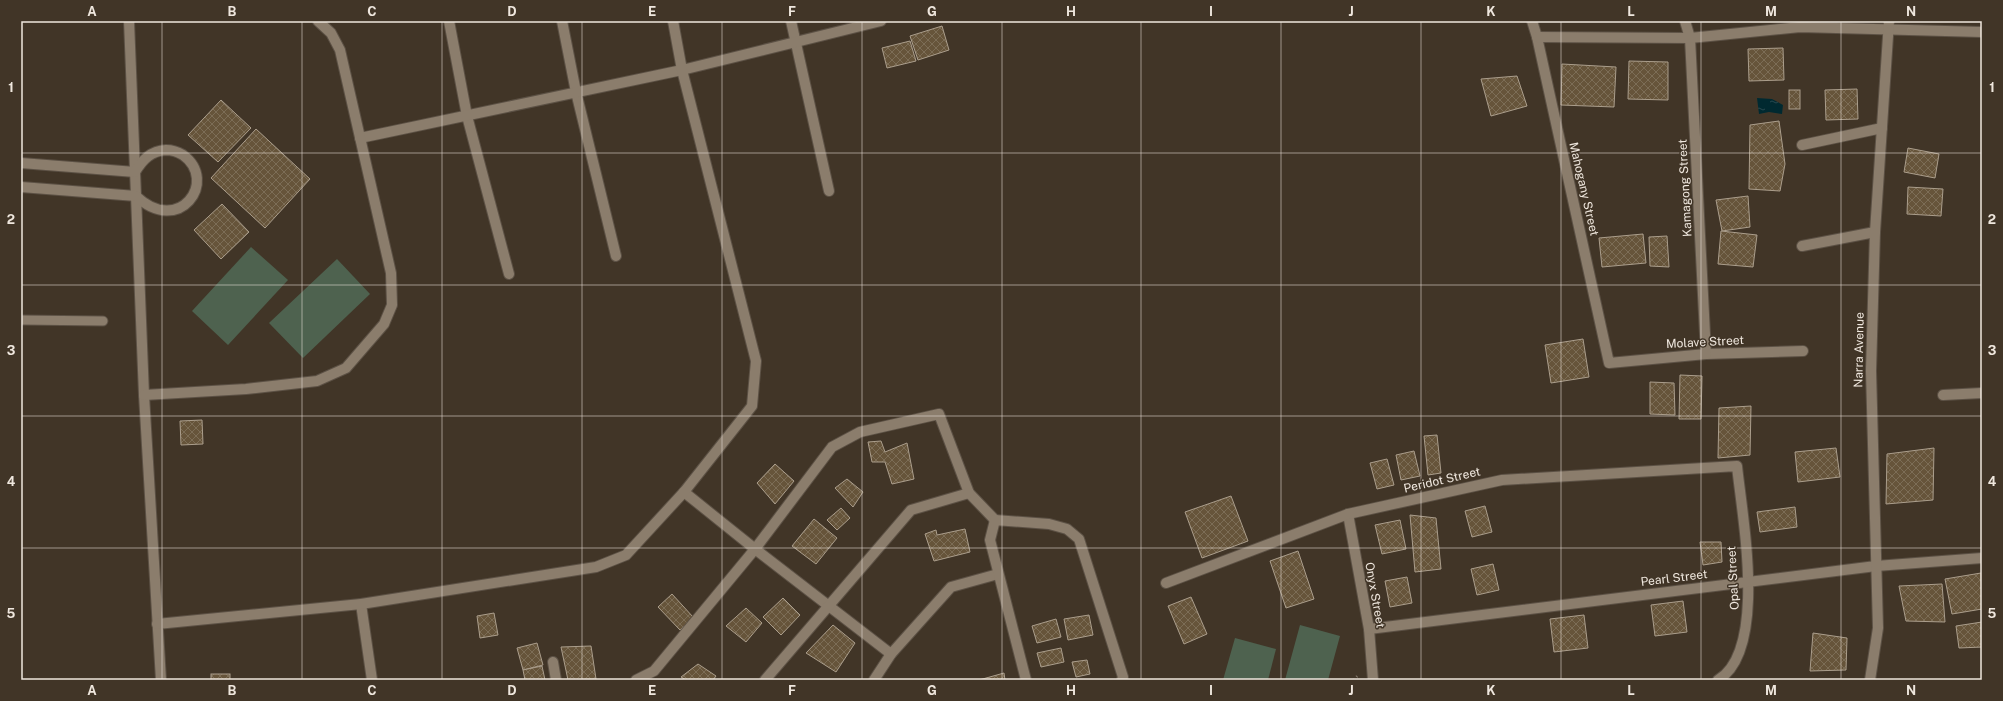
<svg xmlns="http://www.w3.org/2000/svg" width="2003" height="701" font-family="'Public Sans',sans-serif">
<defs>
<pattern id="water-ripples" width="26" height="14" patternUnits="userSpaceOnUse"><rect width="26" height="14" fill="#002930"/><path d="M2 4q2-2 4 0t4 0M15 11q2-2 4 0t4 0" fill="none" stroke="#26484e"/></pattern>
<pattern id="building-cross-hatch" width="8" height="8" patternUnits="userSpaceOnUse"><rect width="8" height="8" fill="#66543a"/><path d="M0 0l8 8M0 8l8-8" fill="none" stroke="#7c6d56"/></pattern>
</defs>
<rect width="100%" height="100%" fill="#413527"/>
<g fill="#4e624f">
<polygon points="251,247 288,280 228,345 192,311"/>
<polygon points="337,259 370,294 303,358 269,323"/>
<polygon points="1300,625 1340,636 1328,680 1285,680"/>
<polygon points="1235,638 1276,649 1268,680 1223,680"/>
</g>
<polygon fill="url(#water-ripples)" points="1757,98 1772,99 1783,105 1782,114 1769,112 1759,114"/>
<g fill="url(#building-cross-hatch)" stroke="#ab9e8c">
<polygon points="942,26 949,50 918,60 910,36"/>
<polygon points="910,41 916,61 887,68 882,48"/>
<polygon points="1783,48 1784,80 1749,81 1748,49"/>
<polygon points="1629,61 1668,62 1668,100 1628,99"/>
<polygon points="1562,64 1616,67 1614,107 1561,105"/>
<polygon points="1517,76 1527,106 1491,116 1481,79"/>
<polygon points="1857,89 1858,119 1826,120 1825,90"/>
<rect x="1789" y="90" width="11" height="19"/>
<polygon points="221,100 251,128 218,162 188,135"/>
<polygon points="1779,121 1785,164 1780,191 1749,189 1750,125"/>
<polygon points="256,129 310,179 265,228 211,178"/>
<polygon points="1908,148 1939,154 1935,178 1904,172"/>
<polygon points="1908,187 1943,189 1941,216 1907,214"/>
<polygon points="1748,196 1750,227 1722,231 1716,200"/>
<polygon points="222,204 249,232 221,259 194,230"/>
<polygon points="1721,231 1757,235 1753,267 1718,264"/>
<polygon points="1643,234 1646,263 1602,267 1599,238"/>
<polygon points="1667,236 1669,267 1650,266 1649,237"/>
<polygon points="1583,339 1589,377 1551,383 1545,345"/>
<polygon points="1680,375 1702,376 1701,419 1679,419"/>
<polygon points="1650,382 1674,383 1675,415 1650,414"/>
<polygon points="1751,406 1750,455 1718,458 1719,408"/>
<polygon points="202,420 203,444 181,445 180,421"/>
<polygon points="1437,435 1441,473 1428,475 1424,436"/>
<polygon points="881,441 885,452 907,443 914,479 892,484 885,462 872,462 868,442"/>
<polygon points="1836,448 1840,477 1798,482 1795,452"/>
<polygon points="1934,448 1933,500 1886,504 1887,454"/>
<polygon points="1414,451 1420,476 1401,480 1396,455"/>
<polygon points="1387,459 1394,485 1377,489 1370,463"/>
<polygon points="775,464 794,481 775,504 757,483"/>
<polygon points="847,479 863,492 853,507 835,488"/>
<polygon points="1231,496 1248,541 1202,558 1185,512"/>
<polygon points="1485,506 1492,532 1472,537 1465,511"/>
<polygon points="1795,507 1797,527 1760,532 1757,512"/>
<polygon points="841,508 850,518 837,530 827,520"/>
<polygon points="1410,515 1436,518 1441,569 1415,572"/>
<polygon points="814,519 837,538 816,564 792,546"/>
<polygon points="1400,520 1406,549 1382,554 1375,525"/>
<polygon points="965,529 970,552 934,561 925,534 936,530 937,535"/>
<polygon points="1700,542 1721,542 1722,562 1703,565"/>
<polygon points="1298,551 1314,599 1286,608 1270,561"/>
<polygon points="1493,564 1499,590 1477,595 1471,569"/>
<polygon points="1981,573 1982,609 1952,614 1945,579"/>
<polygon points="1407,577 1412,603 1390,607 1385,581"/>
<polygon points="1942,584 1945,622 1906,621 1899,586"/>
<polygon points="672,594 693,617 680,630 658,607"/>
<polygon points="1191,597 1207,634 1184,644 1168,606"/>
<polygon points="783,598 800,615 781,635 763,617"/>
<polygon points="1683,601 1687,632 1655,636 1651,605"/>
<polygon points="746,608 762,623 746,642 726,626"/>
<polygon points="494,613 498,635 480,638 477,616"/>
<polygon points="1089,615 1093,635 1068,640 1064,619"/>
<polygon points="1584,615 1588,648 1554,652 1550,619"/>
<polygon points="1056,619 1061,637 1037,643 1032,626"/>
<polygon points="1982,622 1982,647 1959,648 1956,626"/>
<polygon points="833,625 855,643 836,672 806,653"/>
<polygon points="1813,633 1847,638 1846,670 1810,671"/>
<polygon points="537,643 543,665 523,670 517,648"/>
<polygon points="591,646 596,679 568,680 561,647"/>
<polygon points="1061,648 1064,662 1041,667 1037,653"/>
<polygon points="1087,660 1090,674 1076,677 1072,662"/>
<polygon points="698,664 716,676 713,680 686,680 681,677"/>
<polygon points="542,666 545,680 525,680 523,670"/>
<polygon points="1004,673 1005,680 979,680"/>
<rect x="211" y="674" width="19" height="6"/>
</g>
<g fill="none" stroke-linecap="round" stroke-linejoin="round">
<defs>
<polyline id="service" points="21,320 103,321"/>
<g id="minor">
<polyline points="129,21 144,395 161,680"/>
<polyline points="449,21 467,116 509,274"/>
<polyline points="562,21 576,92 616,256"/>
<polyline points="791,21 829,191"/>
<polyline points="1532,21 1537,37 1609,363 1706,354 1803,351"/>
<polyline points="1685,21 1690,38 1706,354"/>
<polyline points="1537,37 1690,38 1800,27 1982,32"/>
<polyline points="360,138 682,70 881,21"/>
<polyline points="1802,145 1882,128"/>
<path d="M 21,163 L 135,172 C 143,159 151,151 166,150 C 172,150 178,152 183,155 C 219,181 179,237 136,196 L 21,187"/>
<polyline points="1802,246 1875,232"/>
<polyline points="144,395 246,389 317,381 346,368 384,324 392,305 391,273 340,50 331,33 318,21"/>
<polyline points="1943,395 1982,393"/>
<polyline points="684,492 755,549 891,654"/>
<polyline points="1348,514 1369,629 1373,680"/>
<path d="M 1166,583 L 1348,514 L 1502,480 L 1737,466 C 1742,516 1768,650 1718,680"/>
<polyline points="361,604 372,680"/>
<polyline points="157,624 361,604 596,567 626,555 684,492 752,406 756,361 682,70 673,21"/>
<polyline points="1369,629 1876,566 1982,558"/>
<polyline points="553,662 556,680"/>
<polyline points="636,680 654,671 755,549 832,447 860,432 939,414 969,493 995,520"/>
<polyline points="765,680 911,510 969,493"/>
<polyline points="874,680 891,654 951,587 998,574"/>
<polyline points="1026,680 990,540 995,520 1049,524 1067,529 1079,539 1123,677 1122,680"/>
<polyline points="1870,680 1878,628 1871,371 1875,232 1889,21"/>
</g>
</defs>
<use href="#service" stroke="#5c5145" stroke-width="11"/>
<use href="#minor" stroke="#5c5145" stroke-width="12"/>
<polyline stroke="#867b6f" stroke-width="2.5" stroke-dasharray="1 3" stroke-linecap="butt" points="1354,680 1358,675"/>
<use href="#service" stroke="#8b7d6c" stroke-width="9"/>
<use href="#minor" stroke="#8b7d6c" stroke-width="10"/>
</g>
<path fill="none" stroke="#efe7de" stroke-width="1" stroke-opacity="0.55" d="M 162,21 L 162,680M 302,21 L 302,680M 442,21 L 442,680M 582,21 L 582,680M 722,21 L 722,680M 862,21 L 862,680M 1002,21 L 1002,680M 1141,21 L 1141,680M 1281,21 L 1281,680M 1421,21 L 1421,680M 1561,21 L 1561,680M 1701,21 L 1701,680M 1841,21 L 1841,680M 21,153 L 1982,153M 21,285 L 1982,285M 21,416 L 1982,416M 21,548 L 1982,548"/>
<g text-anchor="middle" dominant-baseline="central" stroke-width="3" stroke-linejoin="round" paint-order="stroke">
<g font-size="12" fill="#efe7de" stroke="#413527">
<text transform="translate(1685 188) rotate(-93)">Kamagong Street</text>
<text transform="translate(1584 189) rotate(77)">Mahogany Street</text>
<text transform="translate(1705 342) rotate(-3)">Molave Street</text>
<text transform="translate(1859 350) rotate(-89)">Narra Avenue</text>
<text transform="translate(1442 480) rotate(-13)">Peridot Street</text>
<text transform="translate(1674 578) rotate(-7)">Pearl Street</text>
<text transform="translate(1733 578) rotate(-93)">Opal Street</text>
<text transform="translate(1375 595) rotate(80)">Onyx Street</text>
</g>
</g>
<rect width="2003" height="701" fill="none" stroke="#413527" stroke-width="44"/>
<rect x="22" y="22" width="1959" height="657" fill="none" stroke="#efe7de" stroke-width="1.5"/>
<g font-size="13" text-anchor="middle" font-weight="bold" fill="#efe7de">
<text x="92" y="16">A</text>
<text x="232" y="16">B</text>
<text x="372" y="16">C</text>
<text x="512" y="16">D</text>
<text x="652" y="16">E</text>
<text x="792" y="16">F</text>
<text x="932" y="16">G</text>
<text x="1071" y="16">H</text>
<text x="1211" y="16">I</text>
<text x="1351" y="16">J</text>
<text x="1491" y="16">K</text>
<text x="1631" y="16">L</text>
<text x="1771" y="16">M</text>
<text x="1911" y="16">N</text>
<text x="11" y="92">1</text>
<text x="1992" y="92">1</text>
<text x="11" y="224">2</text>
<text x="1992" y="224">2</text>
<text x="11" y="355">3</text>
<text x="1992" y="355">3</text>
<text x="11" y="486">4</text>
<text x="1992" y="486">4</text>
<text x="11" y="618">5</text>
<text x="1992" y="618">5</text>
<text x="92" y="695">A</text>
<text x="232" y="695">B</text>
<text x="372" y="695">C</text>
<text x="512" y="695">D</text>
<text x="652" y="695">E</text>
<text x="792" y="695">F</text>
<text x="932" y="695">G</text>
<text x="1071" y="695">H</text>
<text x="1211" y="695">I</text>
<text x="1351" y="695">J</text>
<text x="1491" y="695">K</text>
<text x="1631" y="695">L</text>
<text x="1771" y="695">M</text>
<text x="1911" y="695">N</text>
</g>
</svg>
